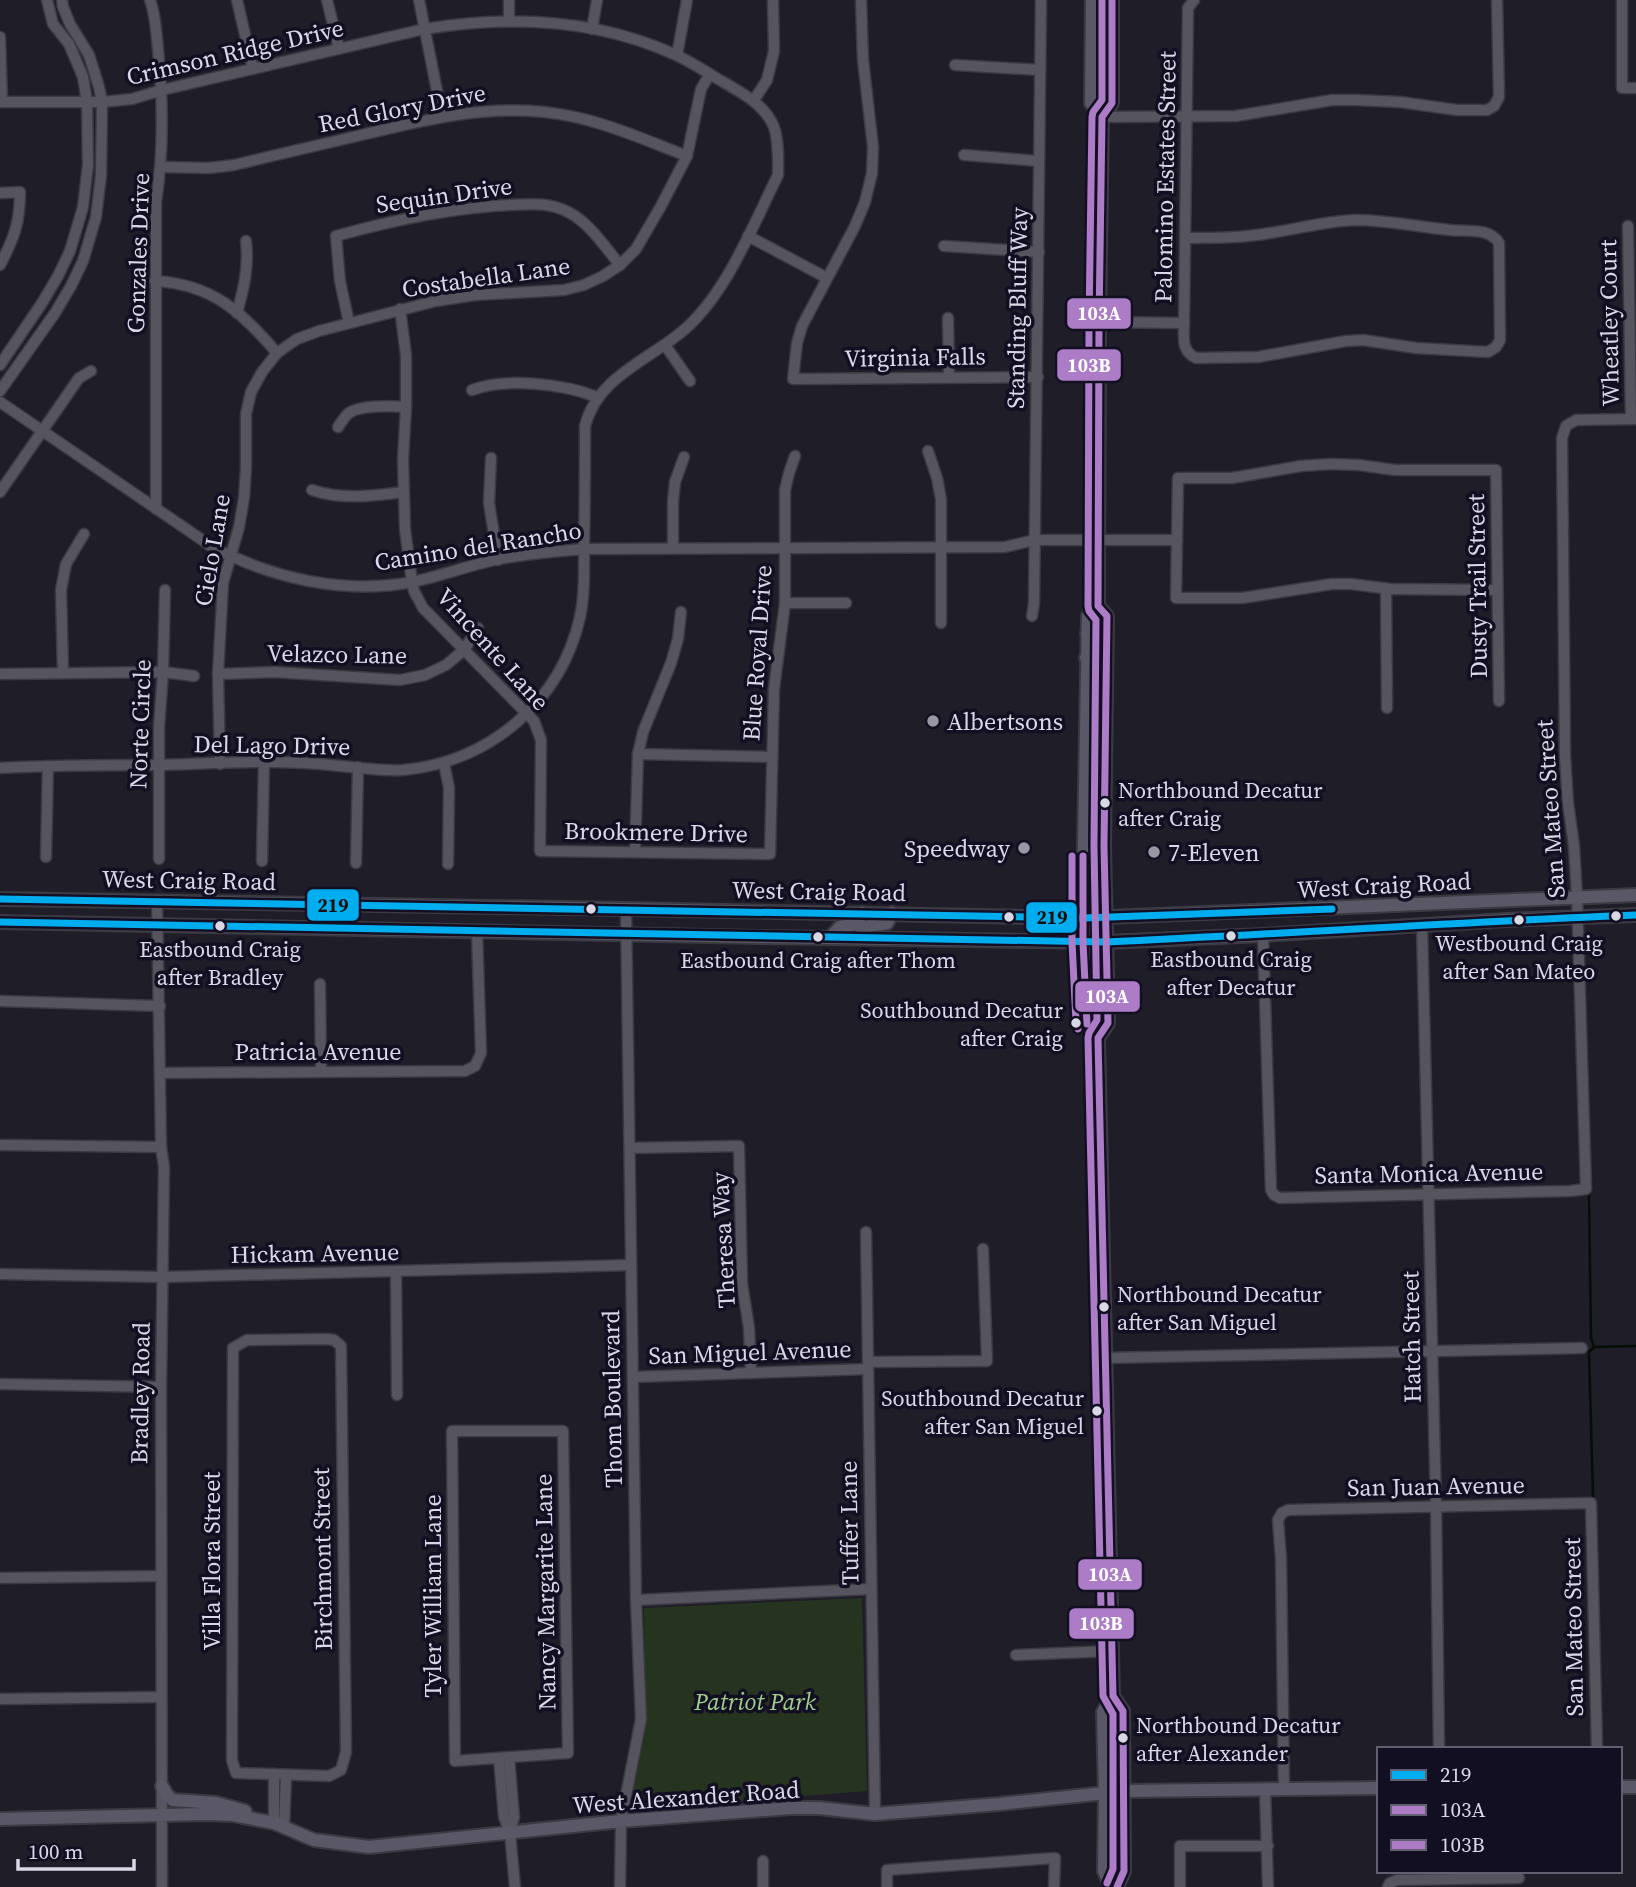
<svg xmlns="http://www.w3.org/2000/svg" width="1636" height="1887" font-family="'Source Serif 4',serif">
<rect width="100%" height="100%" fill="#1f1d28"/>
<polygon fill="#26341f" points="862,1598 867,1791 650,1808 639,1802 633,1791 645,1733 646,1717 644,1608"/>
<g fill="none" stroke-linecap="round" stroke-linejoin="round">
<g stroke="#030e04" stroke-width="2.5">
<polyline points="1589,1194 1591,1338 1594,1347 1589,1352 1593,1496"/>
<polyline points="1594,1347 1636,1346"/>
</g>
<defs>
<g id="minor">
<path d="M 150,0 C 156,16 156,32 158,49 C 163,100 164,151 156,202 L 156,509"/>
<polyline points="237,0 253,69"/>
<polyline points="327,0 339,49"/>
<polyline points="419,0 442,116"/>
<polyline points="509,0 509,20"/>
<polyline points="861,0 863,60 873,147 872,173 865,202 855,226 802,326 797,343 793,379 1038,377"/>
<polyline points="1622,0 1622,88 1636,88"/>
<polyline points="592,29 597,0"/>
<polyline points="0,37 2,102"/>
<polyline points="677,55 687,0"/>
<polyline points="955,65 1040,70"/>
<polyline points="754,100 767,80 774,51 773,0"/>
<path d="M 0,102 L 102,102 L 132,99 L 162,90 L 424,29 C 510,15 596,18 676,55 C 691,62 705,71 718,79 C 740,92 764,103 774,127 C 779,142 778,160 778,175 C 752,227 725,298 679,334 C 644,362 597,379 585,426 C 585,465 585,504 584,543 C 584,568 585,594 580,617 C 561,702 489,762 403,770 C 382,771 361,768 340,766 C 315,763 291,762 266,762 C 230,762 195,764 159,765 C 106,765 53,765 0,768"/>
<polyline points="1102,117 1236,116 1332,100 1356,100 1400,102 1457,110 1487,110 1494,106 1499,97 1497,0"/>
<polyline points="964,155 1039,161"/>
<path d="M 162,167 L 209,168 L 234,165 C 279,154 324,144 370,133 C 429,119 483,106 544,112 C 595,117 640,138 687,156"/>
<path d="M 0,193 L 20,192 C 20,223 14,238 0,265"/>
<polyline points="1628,226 1631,419"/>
<polyline points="748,236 827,278"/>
<path d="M 1185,238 C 1214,238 1242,238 1270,233 C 1298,229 1326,221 1355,220 C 1387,220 1419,227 1450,230 C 1467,232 1489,227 1499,243 L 1500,340 L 1496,347 L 1488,352 L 1416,348 L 1363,340 L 1346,341 L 1258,357 L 1196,358 C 1181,351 1184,338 1184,323 L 1188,8 L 1194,0"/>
<polyline points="944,246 1039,252"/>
<path d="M 155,281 C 212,284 242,312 277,353"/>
<polyline points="400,309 406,355 406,407 403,459 405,529 412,582 414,591 423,608 534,721 541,740 540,851 770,854 774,689 785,603 785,490 789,473 795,456"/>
<path d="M 237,313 C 244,288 249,266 246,241"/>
<polyline points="948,318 949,377"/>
<polyline points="1099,322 1184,323"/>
<path d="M 349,323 L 340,281 L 336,236 C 393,220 450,208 510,205 C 529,204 549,202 568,212 C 590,223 604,246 620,265"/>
<polyline points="665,345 690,381"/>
<polyline points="0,365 42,303 58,276 70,251 83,207 88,165 87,102 83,77 69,44 53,24 47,0"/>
<path d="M 472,390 C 505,377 564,384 597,397"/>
<polyline points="0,391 55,313 71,286 83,261 96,217 101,175 102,102 99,87 89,55 70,24 63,7 62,0"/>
<path d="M 0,402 L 211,546 C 271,578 343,595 412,582 C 441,576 470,565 499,559 C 527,554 556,551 584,549 L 1005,547 L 1035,540 L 1177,540"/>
<path d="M 338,427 C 341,423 345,416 349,413 C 361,405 392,406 406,407"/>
<polyline points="928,451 937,478 941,499 941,623"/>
<polyline points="491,458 489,503 498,560"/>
<path d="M 312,490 C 341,500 373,496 403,492"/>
<polyline points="0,492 79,378 91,371"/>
<polyline points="673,548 673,501 675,482 684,457"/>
<polyline points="1386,589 1387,708"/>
<polyline points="1496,590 1391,589 1351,584 1332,584 1242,598 1176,598 1178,478 1232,478 1301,466 1330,464 1359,465 1395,470 1496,470 1499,701"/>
<polyline points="785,603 846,603"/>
<polyline points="1032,616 1034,603 1041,0"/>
<polyline points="63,672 61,590 66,564 84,534"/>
<polyline points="0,674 163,672 194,676"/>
<polyline points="218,674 274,672 400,680 425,675 446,665 464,650 478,628"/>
<polyline points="638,754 772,757"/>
<polyline points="444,763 449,788 448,864"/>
<polyline points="220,764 218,674 223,583 239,527 244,498 246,468 246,414 251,392 262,372 277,353 297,339 319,331 436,301 475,295 564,290 584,285 603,276 620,265 636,249 661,206 687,156 701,89 710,74"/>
<polyline points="635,852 638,754 643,732 671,663 678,639 681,612"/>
<polyline points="46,857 48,766"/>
<polyline points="159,859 159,727 163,672 165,590"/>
<polyline points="262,861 264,762"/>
<polyline points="356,863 358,767"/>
<polyline points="157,900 161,1147 164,1167 161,1387 162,1887"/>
<polyline points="1422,925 1436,1507 1439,1749"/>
<polyline points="1263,935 1271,1190 1274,1195 1280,1198 1570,1191 1586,1189 1577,897 1574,846 1568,803 1565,756 1562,438 1566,426 1576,420 1636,419"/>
<polyline points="320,984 321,1071"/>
<polyline points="0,1001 160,1006"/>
<polyline points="160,1073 465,1071 475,1066 481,1053 477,932"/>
<polyline points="0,1145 161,1147"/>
<polyline points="630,1148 739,1146 742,1283 749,1328 751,1373"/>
<polyline points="866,1232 875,1814"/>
<polyline points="396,1272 397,1395"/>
<polyline points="0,1274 163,1277 631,1265"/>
<polygon points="327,1339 334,1340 341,1346 346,1752 341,1770 329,1776 236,1773 232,1760 233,1348 247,1340"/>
<polyline points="1105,1358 1582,1348"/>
<polyline points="868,1362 987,1361 983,1249"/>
<polyline points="633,1377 868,1369"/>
<polyline points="0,1384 161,1387"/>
<polygon points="452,1431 563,1431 568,1753 455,1761"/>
<polyline points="0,1578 161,1576"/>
<polyline points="636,1600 871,1589"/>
<polyline points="1016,1655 1111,1651"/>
<polyline points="0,1699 161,1697"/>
<polyline points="509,1757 514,1817 510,1832"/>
<polyline points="499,1758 504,1817 510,1833 515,1887"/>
<polyline points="1265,1789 1268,1887"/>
<polyline points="1284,1789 1281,1559 1278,1520 1282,1513 1288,1510 1591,1503 1597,1749"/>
<polyline points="274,1823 274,1774"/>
<polyline points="284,1828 286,1775"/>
<polyline points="763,1861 763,1887"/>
<polyline points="620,1887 621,1821 641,1719 636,1600 626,909"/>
<polyline points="887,1887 887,1870 1055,1858 1054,1887"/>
<polyline points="1180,1887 1180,1846 1268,1846"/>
<polyline points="1388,1887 1390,1883 1397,1880 1519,1878"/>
</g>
<g id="major">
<polyline points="1092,0 1091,103 1102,117"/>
<polyline points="1112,0 1112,103 1102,117 1099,322 1098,606 1107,616 1104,846 1108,1023 1098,1038 1113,1696 1123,1711 1124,1871 1117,1887"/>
<polyline points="1087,634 1096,643 1097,663 1101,670"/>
<polyline points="1086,658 1097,673 1097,694 1106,701"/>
<polyline points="0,899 626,909 1083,918 1636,895"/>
<polyline points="0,922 759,937 1106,942 1263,935 1506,920 1636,915"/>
<polyline points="830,938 840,927 857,924 862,913"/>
<path d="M 859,938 C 866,921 873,927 887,923 L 892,913"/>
<polyline points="1098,1038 1086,1022 1083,904 1088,616 1098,606"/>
<polyline points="162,1786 167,1795 173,1800 216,1803 245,1811"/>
<polyline points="1620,1787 1636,1787"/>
<polyline points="0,1819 206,1814 233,1815 274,1823 314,1840 369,1847 621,1821 791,1808 819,1808 875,1814 999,1804 1125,1791 1379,1788"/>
<polyline points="1111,1887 1104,1871 1105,1793 1103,1712 1113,1696"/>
</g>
</defs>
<use href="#minor" stroke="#3b3a43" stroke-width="13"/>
<use href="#major" stroke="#3b3a43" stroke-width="16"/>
<use href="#minor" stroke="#56545e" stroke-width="10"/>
<use href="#major" stroke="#5a5866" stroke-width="12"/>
<defs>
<g id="bus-1">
<polyline points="0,899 1083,918 1332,909"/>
<path d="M 0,922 L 1106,942 C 1283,934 1459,922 1636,915"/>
</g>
<g id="bus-2">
<polyline points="1112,0 1112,103 1102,117 1099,322 1098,606 1107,616 1104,846 1108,1023 1098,1038 1113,1696 1123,1711 1124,1871 1117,1887"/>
<polyline points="1083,856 1083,942 1087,1024"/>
</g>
<g id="bus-3">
<polyline points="1102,0 1102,100 1093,112 1092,117 1089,322 1088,606 1089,611 1096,620 1094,846 1097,1020 1089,1033 1088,1038 1103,1696 1113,1714 1113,1869 1107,1883"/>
<polyline points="1072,856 1072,942 1076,1022 1078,1029"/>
</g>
</defs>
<use href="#bus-1" stroke="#130f23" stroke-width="12"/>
<use href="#bus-2" stroke="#130f23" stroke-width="12"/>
<use href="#bus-3" stroke="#130f23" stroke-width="12"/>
<use href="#bus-1" stroke="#00adef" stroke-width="7"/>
<use href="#bus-2" stroke="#ac7cc7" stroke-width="7"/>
<use href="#bus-3" stroke="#ac7cc7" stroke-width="7"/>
</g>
<g fill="#9897a4" stroke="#130f23" stroke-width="2.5">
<circle cx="933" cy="721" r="7"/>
<circle cx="1024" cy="848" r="7"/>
<circle cx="1154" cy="852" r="7"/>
</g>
<g fill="#d9d8e6" stroke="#130f23" stroke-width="2.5">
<circle cx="1105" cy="803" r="6"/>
<circle cx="591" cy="909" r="6"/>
<circle cx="1616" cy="916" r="6"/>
<circle cx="1009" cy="917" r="6"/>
<circle cx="1519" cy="920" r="6"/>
<circle cx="220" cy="926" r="6"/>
<circle cx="1231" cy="936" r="6"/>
<circle cx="818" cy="937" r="6"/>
<circle cx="1076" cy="1023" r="6"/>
<circle cx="1104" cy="1307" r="6"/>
<circle cx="1097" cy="1411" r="6"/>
<circle cx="1123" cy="1738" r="6"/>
</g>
<g text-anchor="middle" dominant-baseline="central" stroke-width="7" stroke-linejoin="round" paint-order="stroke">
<g font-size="22" fill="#d9d8e6" stroke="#130f23">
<text x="1118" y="790" text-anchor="start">Northbound Decatur<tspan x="1118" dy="28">after Craig</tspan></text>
<text x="1519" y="943">Westbound Craig<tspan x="1519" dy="28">after San Mateo</tspan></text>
<text x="220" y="949">Eastbound Craig<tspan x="220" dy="28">after Bradley</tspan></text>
<text x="1231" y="959">Eastbound Craig<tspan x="1231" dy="28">after Decatur</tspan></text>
<text x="818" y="960">Eastbound Craig after Thom</text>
<text x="1063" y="1010" text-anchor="end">Southbound Decatur<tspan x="1063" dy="28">after Craig</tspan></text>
<text x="1117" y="1294" text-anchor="start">Northbound Decatur<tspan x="1117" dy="28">after San Miguel</tspan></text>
<text x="1084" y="1398" text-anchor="end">Southbound Decatur<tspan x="1084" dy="28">after San Miguel</tspan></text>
<text x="1136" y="1725" text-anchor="start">Northbound Decatur<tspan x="1136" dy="28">after Alexander</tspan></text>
</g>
<g font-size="24" fill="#d9d8e6" stroke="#130f23">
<text transform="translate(235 52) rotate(-13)">Crimson Ridge Drive</text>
<text transform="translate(402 108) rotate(-11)">Red Glory Drive</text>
<text transform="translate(1165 177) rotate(-89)">Palomino Estates Street</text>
<text transform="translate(444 195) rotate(-8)">Sequin Drive</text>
<text transform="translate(138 253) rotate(-88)">Gonzales Drive</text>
<text transform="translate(486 277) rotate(-8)">Costabella Lane</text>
<text transform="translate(1017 308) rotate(-89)">Standing Bluff Way</text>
<text transform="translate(1609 323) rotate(-91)">Wheatley Court</text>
<text transform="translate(915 357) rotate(-1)">Virginia Falls</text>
<text transform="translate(478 546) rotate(-9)">Camino del Rancho</text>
<text transform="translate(212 550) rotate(-80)">Cielo Lane</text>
<text transform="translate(1477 586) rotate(-91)">Dusty Trail Street</text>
<text transform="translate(493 649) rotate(48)">Vincente Lane</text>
<text transform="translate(757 653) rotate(-86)">Blue Royal Drive</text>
<text transform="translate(337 654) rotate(1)">Velazco Lane</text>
<text transform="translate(140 724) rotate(-88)">Norte Circle</text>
<text transform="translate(272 745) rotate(1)">Del Lago Drive</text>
<text transform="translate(1550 809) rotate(-94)">San Mateo Street</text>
<text transform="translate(656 832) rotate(1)">Brookmere Drive</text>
<text transform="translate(189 880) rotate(1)">West Craig Road</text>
<text transform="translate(1384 885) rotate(-3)">West Craig Road</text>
<text transform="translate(819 891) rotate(1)">West Craig Road</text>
<text x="318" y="1051">Patricia Avenue</text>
<text transform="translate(1429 1173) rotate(-1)">Santa Monica Avenue</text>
<text transform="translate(723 1240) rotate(-93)">Theresa Way</text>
<text transform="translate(315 1253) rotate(-1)">Hickam Avenue</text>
<text transform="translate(1411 1337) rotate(-91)">Hatch Street</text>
<text transform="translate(750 1352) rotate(-2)">San Miguel Avenue</text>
<text transform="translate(140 1393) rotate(-89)">Bradley Road</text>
<text transform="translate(612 1399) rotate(-91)">Thom Boulevard</text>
<text transform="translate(1436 1486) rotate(-1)">San Juan Avenue</text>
<text transform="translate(849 1523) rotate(-91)">Tuffer Lane</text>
<text transform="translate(322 1559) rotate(-91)">Birchmont Street</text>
<text transform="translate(211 1561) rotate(-90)">Villa Flora Street</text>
<text transform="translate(545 1592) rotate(-91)">Nancy Margarite Lane</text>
<text transform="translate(432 1596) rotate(-90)">Tyler William Lane</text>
<text transform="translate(1573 1627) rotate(-91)">San Mateo Street</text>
<text transform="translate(686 1797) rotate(-4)">West Alexander Road</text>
</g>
<g font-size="24" fill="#d9d8e6" stroke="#130f23" text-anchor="start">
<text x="947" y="721">Albertsons</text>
<text x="1010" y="848" text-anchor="end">Speedway</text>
<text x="1168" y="852">7-Eleven</text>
</g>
<g font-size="24" font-style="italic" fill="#a2cf8a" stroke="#130f23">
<text x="755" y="1701">Patriot Park</text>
</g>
</g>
<g stroke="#130f23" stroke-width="2.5">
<rect x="1066" y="297" width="66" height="33" rx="7" fill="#ac7cc7"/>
<rect x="1056" y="348" width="66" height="34" rx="7" fill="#ac7cc7"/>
<rect x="306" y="888" width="54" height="34" rx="7" fill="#00adef"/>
<rect x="1025" y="901" width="53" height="33" rx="7" fill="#00adef"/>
<rect x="1074" y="980" width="67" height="33" rx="7" fill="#ac7cc7"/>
<rect x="1077" y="1558" width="66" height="33" rx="7" fill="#ac7cc7"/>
<rect x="1068" y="1607" width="67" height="33" rx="7" fill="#ac7cc7"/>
</g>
<g font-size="19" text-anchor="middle" font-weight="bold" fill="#fff">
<text x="1099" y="320">103A</text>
<text x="1089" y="372">103B</text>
<text x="1107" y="1003">103A</text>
<text x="1110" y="1581">103A</text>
<text x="1101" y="1630">103B</text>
</g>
<g font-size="19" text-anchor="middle" font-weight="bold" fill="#111">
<text x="333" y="912">219</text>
<text x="1052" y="924">219</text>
</g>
<rect x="1377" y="1747" width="245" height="126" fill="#130f23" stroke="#625f71" stroke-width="2"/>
<rect x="1391" y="1770" width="35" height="10" fill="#00adef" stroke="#625f71" stroke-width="2"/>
<text x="1440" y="1782" font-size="21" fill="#d9d8e6">219</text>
<rect x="1391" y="1805" width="35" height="10" fill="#ac7cc7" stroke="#625f71" stroke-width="2"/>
<text x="1440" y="1817" font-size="21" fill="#d9d8e6">103A</text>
<rect x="1391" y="1840" width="35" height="10" fill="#ac7cc7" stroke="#625f71" stroke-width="2"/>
<text x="1440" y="1852" font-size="21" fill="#d9d8e6">103B</text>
<path d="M18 1859v10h116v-10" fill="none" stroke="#d9d8e6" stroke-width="3.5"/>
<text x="28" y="1859" font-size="21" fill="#d9d8e6" stroke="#130f23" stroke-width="5" paint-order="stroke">100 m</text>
</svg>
